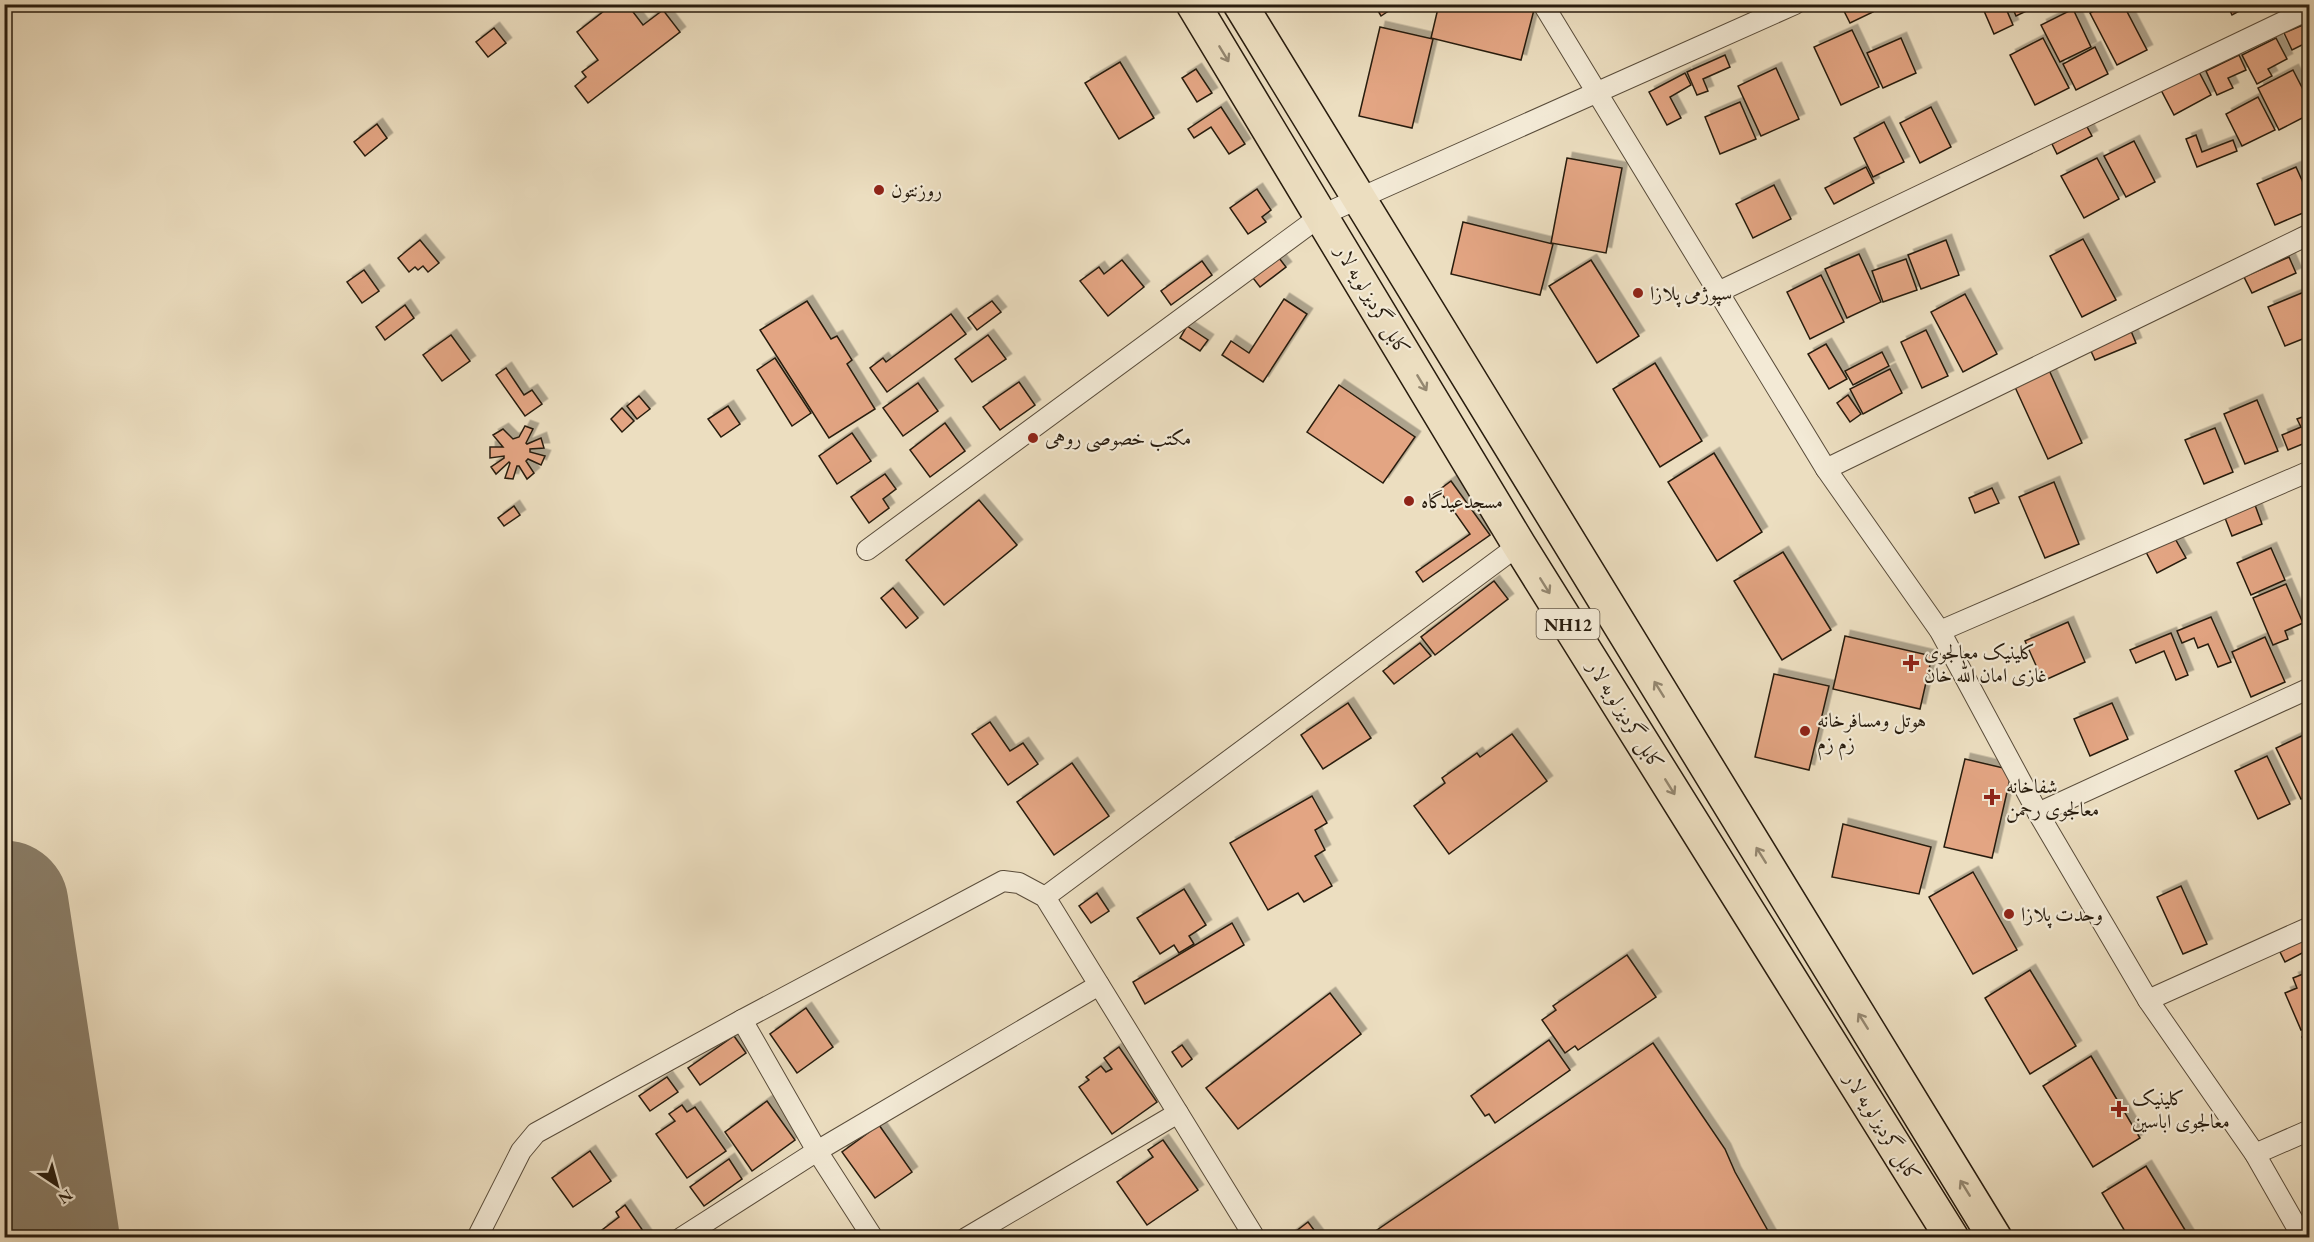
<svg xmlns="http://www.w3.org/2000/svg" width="2314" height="1242" font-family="'EB Garamond',Amiri,serif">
<defs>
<filter id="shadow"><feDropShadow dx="5.5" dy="-5.5" stdDeviation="0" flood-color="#0004"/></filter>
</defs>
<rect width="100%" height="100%" fill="#ecdec0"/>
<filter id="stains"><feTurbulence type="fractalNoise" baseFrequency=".00333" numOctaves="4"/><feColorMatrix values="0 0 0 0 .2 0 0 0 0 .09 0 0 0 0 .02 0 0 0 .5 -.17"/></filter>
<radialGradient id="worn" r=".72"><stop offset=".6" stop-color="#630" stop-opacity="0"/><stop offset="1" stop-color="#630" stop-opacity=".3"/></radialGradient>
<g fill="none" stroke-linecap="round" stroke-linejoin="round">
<polyline stroke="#8a7d67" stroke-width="129" points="4,905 55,1238"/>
</g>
<g fill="#e3a583" stroke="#281c0e" stroke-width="1.5" filter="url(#shadow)">
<polygon points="613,4 627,4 643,25 663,10 680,32 588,103 575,86 586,77 582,72 598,60 577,32"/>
<polygon points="1374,4 1399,4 1381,16"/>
<polygon points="1439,4 1535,6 1521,60 1431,38"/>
<polygon points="1858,4 1869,4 1873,12 1850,23 1844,11"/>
<polygon points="1981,4 2004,4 2013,25 1994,34"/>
<polygon points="2011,4 2041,4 2016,16"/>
<polygon points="2106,4 2123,4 2147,50 2117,65 2090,13"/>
<polygon points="2227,4 2252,4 2232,15"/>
<polygon points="2073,9 2091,47 2060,62 2041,25"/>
<polygon points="2310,22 2310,41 2292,50 2284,33"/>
<polygon points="1380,27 1433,39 1412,128 1359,116"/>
<polygon points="494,28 506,43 488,57 476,42"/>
<polygon points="1852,30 1879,87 1841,105 1814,47"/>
<polygon points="1901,38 1916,73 1883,88 1867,53"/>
<polygon points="2043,38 2069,88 2035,105 2010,55"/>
<polygon points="2276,38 2287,59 2268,69 2272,76 2257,84 2242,55"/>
<polygon points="2095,47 2108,74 2076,90 2063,64"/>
<polygon points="1725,55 1730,67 1703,79 1708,91 1697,95 1687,72"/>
<polygon points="2239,55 2246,70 2228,78 2233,88 2217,95 2206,71"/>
<polygon points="1120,62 1154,118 1119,139 1085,83"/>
<polygon points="1776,68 1799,119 1761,136 1738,86"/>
<polygon points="2197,68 2211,95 2174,115 2160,88"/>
<polygon points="1196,69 1212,93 1197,102 1182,78"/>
<polygon points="2293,70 2310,103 2310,114 2279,130 2258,88"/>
<polygon points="1685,73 1691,85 1670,97 1681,118 1667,125 1649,92"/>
<polygon points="2258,97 2275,130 2242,146 2226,114"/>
<polygon points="1740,102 1756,139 1720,154 1705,117"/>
<polygon points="1221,107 1245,144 1229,154 1211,127 1194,138 1188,129"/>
<polygon points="1931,107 1951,147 1920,163 1900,123"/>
<polygon points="1884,122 1904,162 1873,177 1854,138"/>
<polygon points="377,124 387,138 365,156 354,142"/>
<polygon points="2086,125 2092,136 2057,154 2052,144"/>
<polygon points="2196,135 2202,152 2233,140 2237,151 2197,167 2186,139"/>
<polygon points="2134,141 2155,182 2126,197 2104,156"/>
<polygon points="1567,158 1622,168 1606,253 1551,243"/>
<polygon points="2097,158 2119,199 2084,218 2061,176"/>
<polygon points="1866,167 1874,183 1834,204 1825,188"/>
<polygon points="2296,167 2310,198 2310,210 2275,225 2257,184"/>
<polygon points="1774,185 1791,219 1753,238 1736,204"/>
<polygon points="1257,189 1271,210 1262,217 1266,222 1248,234 1230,208"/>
<polygon points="1463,222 1553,244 1540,295 1451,274"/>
<polygon points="2083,239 2116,300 2082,317 2050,256"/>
<polygon points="420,240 439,263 428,272 423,266 418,270 415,267 409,272 398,258"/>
<polygon points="1946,240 1959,275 1921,289 1908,255"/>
<polygon points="1859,254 1881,302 1847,318 1825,269"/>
<polygon points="2289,257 2296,273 2252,293 2244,277"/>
<polygon points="1279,258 1286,267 1260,287 1253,278"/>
<polygon points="1906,259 1917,290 1883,302 1872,271"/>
<polygon points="1122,260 1144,287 1108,316 1080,281 1099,267 1104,274"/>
<polygon points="1591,260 1639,336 1597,363 1549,286"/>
<polygon points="1202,261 1212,275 1171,305 1161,291"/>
<polygon points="364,270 379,291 362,303 347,282"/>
<polygon points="1821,275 1844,322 1810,339 1787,292"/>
<polygon points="2304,292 2310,306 2310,336 2285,346 2268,307"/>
<polygon points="1965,294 1997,354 1963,372 1931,312"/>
<polygon points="1284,299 1307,314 1263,382 1222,355 1231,341 1249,353"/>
<polygon points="807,301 831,339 837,336 852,360 847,364 875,409 829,438 760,330"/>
<polygon points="992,301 1001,312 977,330 968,318"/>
<polygon points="405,305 414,318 385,340 376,327"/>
<polygon points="951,314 966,334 887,392 870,368 883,358 886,362"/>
<polygon points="1187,326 1208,340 1200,351 1180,338"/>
<polygon points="1926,330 1948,376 1922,388 1901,342"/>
<polygon points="2131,331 2136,343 2095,360 2090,349"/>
<polygon points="451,335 470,361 442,381 423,355"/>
<polygon points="988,335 1006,359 972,382 955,359"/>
<polygon points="1826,344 1847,379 1829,389 1808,354"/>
<polygon points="1882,352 1889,366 1853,385 1845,371"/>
<polygon points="775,358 811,413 792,426 757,370"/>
<polygon points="1655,363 1702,441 1660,467 1613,389"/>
<polygon points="506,368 524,395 532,390 542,404 525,416 496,375"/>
<polygon points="1890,369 1902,393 1863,414 1850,389"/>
<polygon points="2049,370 2082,443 2048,459 2014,385"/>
<polygon points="1019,382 1035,405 1000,430 983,407"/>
<polygon points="918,383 938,411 903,436 883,408"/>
<polygon points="1339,385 1415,437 1383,483 1307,432"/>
<polygon points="1848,395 1861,414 1850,422 1837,403"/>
<polygon points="639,396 650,409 637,419 627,406"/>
<polygon points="2257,400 2278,451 2245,464 2224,414"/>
<polygon points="728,406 740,424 721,437 708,419"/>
<polygon points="622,408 634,421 622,432 611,419"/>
<polygon points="2310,414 2310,441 2288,450 2282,435 2301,427 2297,419"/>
<polygon points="945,423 965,451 930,477 910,450"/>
<polygon points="525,426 533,429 526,443 527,444 541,438 544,448 530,449 530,452 545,456 541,465 528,459 526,461 534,473 527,479 519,466 517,466 513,479 505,478 510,463 509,462 496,474 491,467 504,458 504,456 490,458 490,447 503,447 493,435 503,429 513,439 519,437"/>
<polygon points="2215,428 2233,472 2204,484 2185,440"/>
<polygon points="852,433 871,461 837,484 819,456"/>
<polygon points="1714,453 1762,532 1717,561 1668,482"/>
<polygon points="885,474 896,489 883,499 889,508 869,523 851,497"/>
<polygon points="1451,481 1490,535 1423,582 1416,572 1470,534 1439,490"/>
<polygon points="2054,482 2079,544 2045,558 2019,497"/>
<polygon points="1992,488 1999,503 1975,513 1969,498"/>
<polygon points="979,500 1017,545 944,605 906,560"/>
<polygon points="2255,505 2262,524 2232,536 2225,518"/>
<polygon points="514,506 520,515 504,526 498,518"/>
<polygon points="2173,535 2186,558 2157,573 2145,550"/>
<polygon points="2271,548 2285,580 2251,595 2237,563"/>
<polygon points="1783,552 1831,630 1782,660 1734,581"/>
<polygon points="1494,581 1508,599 1435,655 1421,637"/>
<polygon points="2286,584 2303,623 2285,631 2288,639 2273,645 2253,598"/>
<polygon points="893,588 918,618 906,628 881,598"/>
<polygon points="2211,617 2231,662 2218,667 2208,644 2198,648 2194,638 2182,643 2177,631"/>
<polygon points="2068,622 2085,662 2043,681 2025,641"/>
<polygon points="2171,633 2188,675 2176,680 2164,651 2136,663 2130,650"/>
<polygon points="1845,636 1932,656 1920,709 1833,689"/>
<polygon points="2265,637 2285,682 2251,697 2232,652"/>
<polygon points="1420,643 1431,656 1394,684 1383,671"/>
<polygon points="1774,674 1829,686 1809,770 1755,757"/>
<polygon points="1348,703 1371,738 1323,769 1301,735"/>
<polygon points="2112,703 2128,739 2090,756 2074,719"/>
<polygon points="990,722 1010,751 1023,743 1038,764 1008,785 972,734"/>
<polygon points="2310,732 2310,795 2301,799 2276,748"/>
<polygon points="1512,734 1547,781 1449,854 1414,806 1445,783 1442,778 1477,753 1480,757"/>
<polygon points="2267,756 2290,804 2258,819 2235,771"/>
<polygon points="1965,759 2012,770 1992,858 1944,847"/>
<polygon points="1072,763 1109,816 1054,855 1017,802"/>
<polygon points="1312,796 1327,823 1315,830 1325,850 1315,856 1332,886 1304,902 1298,893 1268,910 1230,843"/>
<polygon points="1843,824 1931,847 1919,894 1832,877"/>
<polygon points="1973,872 2017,950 1973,974 1929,897"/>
<polygon points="2181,886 2207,944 2183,954 2157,897"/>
<polygon points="1184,889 1206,925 1189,936 1194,944 1179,953 1174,945 1160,954 1137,918"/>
<polygon points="1097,893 1109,911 1091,923 1079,906"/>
<polygon points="1232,923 1244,945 1145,1004 1133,982"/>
<polygon points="2305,939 2310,949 2285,962 2280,952"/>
<polygon points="1627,955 1656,997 1578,1050 1575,1046 1565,1053 1542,1020 1556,1010 1553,1006"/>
<polygon points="2030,970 2076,1046 2030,1074 1985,998"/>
<polygon points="2308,972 2310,1027 2301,1030 2285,993 2297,988 2293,978"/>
<polygon points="1330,993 1361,1034 1238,1129 1206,1088"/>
<polygon points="806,1008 833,1047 797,1073 770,1034"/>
<polygon points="2310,1033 2310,1052 2302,1037"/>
<polygon points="734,1036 746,1053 700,1085 688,1068"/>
<polygon points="1549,1040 1570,1070 1495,1123 1489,1114 1485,1116 1471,1096"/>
<polygon points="1653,1043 1725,1149 1735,1172 1772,1238 1377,1238 1374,1232"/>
<polygon points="1182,1045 1192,1059 1182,1067 1172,1052"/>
<polygon points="1119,1047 1157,1102 1112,1134 1079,1087 1089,1080 1086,1077 1101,1066 1106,1072 1112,1069 1104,1058"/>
<polygon points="2091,1056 2140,1138 2093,1167 2043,1086"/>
<polygon points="667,1077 678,1092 650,1111 639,1096"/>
<polygon points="767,1101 795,1140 752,1171 725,1132"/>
<polygon points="682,1105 687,1112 695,1107 726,1151 687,1178 656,1134 675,1121 669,1114"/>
<polygon points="879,1125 912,1172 875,1198 842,1152"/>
<polygon points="1163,1140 1198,1190 1147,1225 1117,1182 1153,1157 1148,1150"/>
<polygon points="590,1151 611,1181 573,1207 552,1178"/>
<polygon points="729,1159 742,1179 704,1206 690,1187"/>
<polygon points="2146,1166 2190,1238 2129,1238 2102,1193"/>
<polygon points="625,1205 648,1238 607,1238 602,1230 619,1217 616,1212"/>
<polygon points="1308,1222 1320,1238 1287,1238"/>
</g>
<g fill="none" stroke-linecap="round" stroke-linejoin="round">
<defs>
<g id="minor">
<polyline points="1543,4 1826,469 1940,631 2038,813 2148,1000 2255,1154 2303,1238"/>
<polyline points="1718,292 2310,9"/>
<polyline points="1826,469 2310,234"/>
<polyline points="867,550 1322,215 1795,4"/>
<polyline points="1940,631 2310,471"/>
<polyline points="2038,813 2310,688"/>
<polyline points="1045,897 1519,545"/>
<polyline points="2148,1000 2310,927"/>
<polyline points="742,1020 817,1151 873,1238"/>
<polyline points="2255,1154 2310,1130"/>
<polyline points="477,1238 521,1151 536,1133 742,1020 1003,881 1019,883 1045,897 1255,1238"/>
<polyline points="681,1238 817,1151 1099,985"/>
<polyline points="966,1238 1178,1113"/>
</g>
<g id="trunk">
<polyline points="1193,4 1519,545 1952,1238"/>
<polyline points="1240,4 1995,1238"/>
</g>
</defs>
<use href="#minor" stroke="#594c3a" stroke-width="22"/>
<use href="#trunk" stroke="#281c0e" stroke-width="36"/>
<use href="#minor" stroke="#f3ead6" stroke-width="20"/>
<use href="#trunk" stroke="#ecdec0" stroke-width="33"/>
</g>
<defs><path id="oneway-shaft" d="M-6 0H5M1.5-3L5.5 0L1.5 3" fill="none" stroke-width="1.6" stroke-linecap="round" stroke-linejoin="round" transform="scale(1.5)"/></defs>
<g stroke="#948770">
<use href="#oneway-shaft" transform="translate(1224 54) rotate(59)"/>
<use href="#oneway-shaft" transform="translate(1422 383) rotate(59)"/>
<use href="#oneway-shaft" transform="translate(1545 586) rotate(58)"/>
<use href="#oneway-shaft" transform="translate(1659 689) rotate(-122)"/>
<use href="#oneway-shaft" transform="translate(1670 787) rotate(58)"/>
<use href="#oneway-shaft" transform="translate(1761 855) rotate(-122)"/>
<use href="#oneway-shaft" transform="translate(1863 1021) rotate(-122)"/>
<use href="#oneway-shaft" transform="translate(1965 1188) rotate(-122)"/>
</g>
<g fill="#8f2418" stroke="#f3ead6" stroke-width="2">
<circle cx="879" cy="190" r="6"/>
<circle cx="1638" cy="293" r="6"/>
<circle cx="1033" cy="438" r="6"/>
<circle cx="1409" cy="501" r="6"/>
<path d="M1908 654h6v6h6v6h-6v6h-6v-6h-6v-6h6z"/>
<circle cx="1805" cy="731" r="6"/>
<path d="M1989 788h6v6h6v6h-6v6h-6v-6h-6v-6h6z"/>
<circle cx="2009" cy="914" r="6"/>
<path d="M2116 1100h6v6h6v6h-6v6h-6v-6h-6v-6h6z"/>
</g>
<g text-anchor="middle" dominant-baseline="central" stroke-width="4.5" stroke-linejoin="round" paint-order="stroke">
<rect fill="#f3ead6" stroke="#655a4a" stroke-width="1.5" x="1536.5" y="609" width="63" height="30" rx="4.5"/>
<g font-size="18" font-weight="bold" fill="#281c0e">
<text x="1568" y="624">NH12</text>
</g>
<g font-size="20" fill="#281c0e" stroke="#f3ead6" text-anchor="start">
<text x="891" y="190">روزنتون</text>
<text x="1650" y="293">سپوژمی پلازا</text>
<text x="1045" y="438">مکتب خصوصی روهی</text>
<text x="1421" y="501">مسجدعیدگاه</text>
<text x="1924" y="652">کلینیک معالجوی<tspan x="1924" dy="23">غازی امان الله خان</tspan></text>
<text x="1817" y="720">هوتل ومسافرخانه<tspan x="1817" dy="23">زم زم</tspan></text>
<text x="2006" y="786">شفاخانه<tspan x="2006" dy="23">معالجوی رحمن</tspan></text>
<text x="2021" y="914">وحدت پلازا</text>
<text x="2132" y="1098">کلینیک<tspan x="2132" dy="23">معالجوی اباسین</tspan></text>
</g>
<g font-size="20" fill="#281c0e" stroke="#f3ead6">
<text transform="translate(1373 300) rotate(59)">کابل گردیز لویه لار</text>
<text transform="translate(1626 715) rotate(58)">کابل گردیز لویه لار</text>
<text transform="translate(1883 1127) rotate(58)">کابل گردیز لویه لار</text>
</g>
</g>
<rect width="2314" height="1242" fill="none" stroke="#ecdec0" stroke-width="24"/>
<rect x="6" y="6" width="2302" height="1230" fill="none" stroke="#281c0e" stroke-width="3"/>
<rect x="12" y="12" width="2290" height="1218" fill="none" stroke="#281c0e" stroke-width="1.5"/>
<g transform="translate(57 1185) rotate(144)" stroke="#f3ead6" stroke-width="4.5" paint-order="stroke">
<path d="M0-4.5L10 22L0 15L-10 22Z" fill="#281c0e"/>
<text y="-9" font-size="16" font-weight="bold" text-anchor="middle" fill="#281c0e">N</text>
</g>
<rect width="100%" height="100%" filter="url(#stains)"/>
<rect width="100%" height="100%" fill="url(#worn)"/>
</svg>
